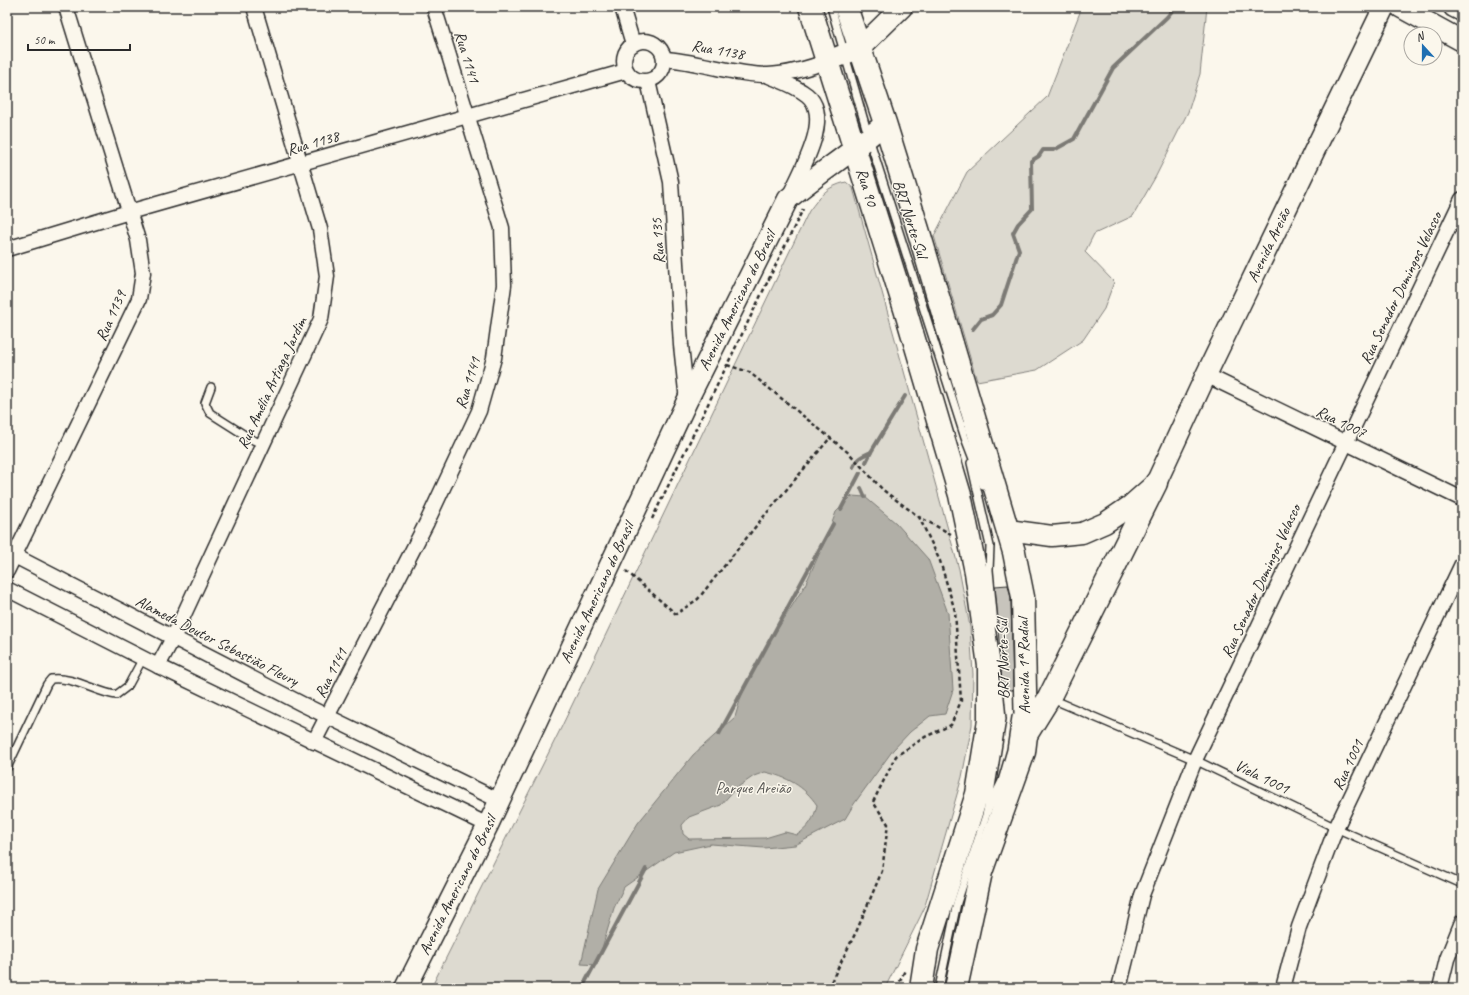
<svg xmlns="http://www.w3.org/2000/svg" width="1469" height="995" font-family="Caveat,sans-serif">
<rect width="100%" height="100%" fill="#fbf7ec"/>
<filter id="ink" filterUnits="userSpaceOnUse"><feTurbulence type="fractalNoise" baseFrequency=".025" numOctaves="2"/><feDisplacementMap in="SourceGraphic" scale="8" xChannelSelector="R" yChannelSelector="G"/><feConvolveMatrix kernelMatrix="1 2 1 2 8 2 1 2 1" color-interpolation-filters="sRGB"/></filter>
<g filter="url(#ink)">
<g fill="#dddad0" stroke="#84827e">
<polygon points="1082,7 1207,7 1200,74 1188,112 1156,176 1133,216 1094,234 1085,252 1114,282 1104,309 1083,340 1037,370 977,381 934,236 967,172 1047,97"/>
<path d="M 846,182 L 853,188 L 959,569 L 970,627 L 973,674 L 972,725 L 962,777 L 924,909 L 885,988 L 431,988 L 561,728 L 809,211 C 821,195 826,187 846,182 Z"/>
</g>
<path fill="#b1afa7" stroke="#7b7a75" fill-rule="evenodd" d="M 852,496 L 865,497 L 896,523 L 928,559 L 948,613 L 953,690 L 945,714 L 930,716 L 910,732 L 893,750 L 854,804 L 845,819 L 795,845 L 764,848 L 711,844 L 674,852 L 624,887 L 614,908 L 597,965 L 581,964 L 598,889 L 638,823 L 693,755 L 735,717 L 741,697 L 756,664 L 805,585 L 826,539 L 836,512 ZM 765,772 C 787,777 804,786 817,805 C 814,819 809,827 797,835 L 785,832 L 765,838 L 689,839 L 683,834 L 682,825 L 689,817 L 721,805 L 735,789 L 754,776 Z"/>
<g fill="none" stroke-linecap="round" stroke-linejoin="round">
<g stroke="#7b7a75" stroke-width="4">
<polyline points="973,329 981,319 992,315 1001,305 1019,250 1013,233 1018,224 1032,209 1031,161 1039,156 1043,150 1054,150 1074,139 1113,68 1167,17 1175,7"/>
<polyline points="866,462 871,452"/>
<path d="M 853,467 C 858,457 862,456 871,452 L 905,396"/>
<polyline points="861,488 865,497"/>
<polyline points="841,509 860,473"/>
<polyline points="719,734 833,524"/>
<polyline points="582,988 646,869"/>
</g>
</g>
<polygon fill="#c7c4bc" stroke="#2b2b2b" points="1008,585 1011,598 1013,690 1006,690 1002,683 995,586"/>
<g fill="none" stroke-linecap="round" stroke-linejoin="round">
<defs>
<g id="lane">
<polyline points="831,7 869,138 965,438 983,485"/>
<polyline points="211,387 205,403 210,413 251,439 262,444"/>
<polyline points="971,463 990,546 989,570 994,624"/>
<polyline points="1052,699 1195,760 1336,828 1462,884"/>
<path d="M 7,768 L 47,684 L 51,679 C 73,676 95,692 116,695 L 128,686 L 143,658"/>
<polyline points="987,812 1002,781 1011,750 1016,717"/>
<polyline points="939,988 957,903 987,812 1002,719 999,687"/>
</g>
<g id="street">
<polyline points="622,7 633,44"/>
<circle cx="644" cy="61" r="20"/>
<path d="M 664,59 C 699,61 733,75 768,75 C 789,74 809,68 828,61"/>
<path d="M 769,76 C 781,81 796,86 807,95 C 834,117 800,172 789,197"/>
<polyline points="648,81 671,182 681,345 687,401"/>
<polyline points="7,249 129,212 626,71"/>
<polyline points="1206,375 1462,499"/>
<polyline points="7,552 302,704 498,800"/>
<polyline points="7,571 139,299 143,273 138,240 66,7"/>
<polyline points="7,589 158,666 488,825"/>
<polyline points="158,666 173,638 321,319 327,276 320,229 254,7"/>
<polyline points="314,742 427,522 479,411 494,358 504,285 502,228 434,7"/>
<polyline points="1119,988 1142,895 1195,760 1462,199"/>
<polyline points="1283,988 1299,927 1336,828 1462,564"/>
<polyline points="1440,988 1447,959 1462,922"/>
</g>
<g id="secondary">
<polyline points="1400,7 1462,41"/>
<polyline points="1454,7 1462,11"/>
<polyline points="828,61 860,48 902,7"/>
<path id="s1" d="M 1008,530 L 1052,536 L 1082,533 L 1105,523 L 1130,506 L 1156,483 L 1206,375 L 1384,7"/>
<path id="s2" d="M 406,988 L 488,825 L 687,401 L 788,199 C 820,172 855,151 885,123"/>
</g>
<g id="primary">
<path id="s3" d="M 810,7 L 905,309 L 960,495 L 976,572 L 989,666 L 989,720 L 977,794 L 927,949 L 921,988"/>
<polyline points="846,7 885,123 920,236 1014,552 1023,597 1026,735 1024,752 981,872 956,988"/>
<polyline points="1026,735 1049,698 1156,483"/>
</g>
</defs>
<use href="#lane" stroke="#2b2b2b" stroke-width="10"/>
<use href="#street" stroke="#2b2b2b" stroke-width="17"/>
<use href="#secondary" stroke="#2b2b2b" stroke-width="23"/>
<use href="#primary" stroke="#2b2b2b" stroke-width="25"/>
<g stroke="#2b2b2b" stroke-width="2.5" stroke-dasharray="4 3" stroke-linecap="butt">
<polyline points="727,365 749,372 850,454 883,490 919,517 951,534"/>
<polyline points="652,519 803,209"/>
<polyline points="626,571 676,614 698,599 760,521 830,438"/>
<polyline points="828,988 857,930 882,871 888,824 873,802 896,756 925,737 951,725 961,701 955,611 940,561 919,517"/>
<polyline points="897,988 905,970"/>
</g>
<use href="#lane" stroke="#fbf7ec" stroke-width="7"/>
<use href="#street" stroke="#fbf7ec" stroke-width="14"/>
<use href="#secondary" stroke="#fbf7ec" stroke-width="20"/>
<use href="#primary" stroke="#fbf7ec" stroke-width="22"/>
</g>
</g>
<g text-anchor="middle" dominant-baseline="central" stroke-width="3" stroke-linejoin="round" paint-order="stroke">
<g font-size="16" fill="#2b2b2b" stroke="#fbf7ec">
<text transform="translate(718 50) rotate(10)">Rua 1138</text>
<text transform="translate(467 57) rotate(73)">Rua 1141</text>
<text transform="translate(313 143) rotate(-16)">Rua 1138</text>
<text stroke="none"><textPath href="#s3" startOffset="189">Rua 90</textPath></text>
<text transform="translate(910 219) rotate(72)">BRT Norte-Sul</text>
<text transform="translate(658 241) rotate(-94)">Rua 135</text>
<text stroke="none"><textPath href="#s1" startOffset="428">Avenida Areião</textPath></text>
<text transform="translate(1401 288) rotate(-64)">Rua Senador Domingos Velasco</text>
<text stroke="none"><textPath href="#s2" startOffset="763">Avenida Americano do Brasil</textPath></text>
<text transform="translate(111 316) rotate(-66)">Rua 1139</text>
<text transform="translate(272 383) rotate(-65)">Rua Amélia Artiaga Jardim</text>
<text transform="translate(468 383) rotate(-73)">Rua 1141</text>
<text transform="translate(1341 422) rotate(26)">Rua 1007</text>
<text transform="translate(1261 581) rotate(-65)">Rua Senador Domingos Velasco</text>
<text stroke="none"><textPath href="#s2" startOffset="439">Avenida Americano do Brasil</textPath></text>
<text transform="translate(217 641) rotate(27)">Alameda Doutor Sebastião Fleury</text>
<text transform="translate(1003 659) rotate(-91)">BRT Norte-Sul</text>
<text transform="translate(1024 666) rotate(-91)">Avenida 1ª Radial</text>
<text transform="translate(331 673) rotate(-63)">Rua 1141</text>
<text transform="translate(1348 765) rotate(-65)">Rua 1001</text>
<text transform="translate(1262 777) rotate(26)">Viela 1001</text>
<text stroke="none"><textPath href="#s2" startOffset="115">Avenida Americano do Brasil</textPath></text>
</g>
<g font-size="16" fill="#585754" stroke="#fbf7ec">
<text x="753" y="788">Parque Areião</text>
</g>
</g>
<rect width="1469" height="995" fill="none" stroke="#fbf7ec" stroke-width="24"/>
<rect x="12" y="12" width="1445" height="971" fill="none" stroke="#2b2b2b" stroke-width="1.5" filter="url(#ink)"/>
<g transform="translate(1423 46) rotate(339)"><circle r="19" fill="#fbf7ec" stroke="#a8a59f"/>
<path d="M0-3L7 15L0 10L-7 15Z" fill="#1f6fb2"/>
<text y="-6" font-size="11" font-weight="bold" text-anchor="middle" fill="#2b2b2b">N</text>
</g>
<path d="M28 44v6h102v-6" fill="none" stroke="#2b2b2b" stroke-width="2"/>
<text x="34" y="44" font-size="12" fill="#2b2b2b" stroke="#fbf7ec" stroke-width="3" paint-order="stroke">50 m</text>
</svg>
